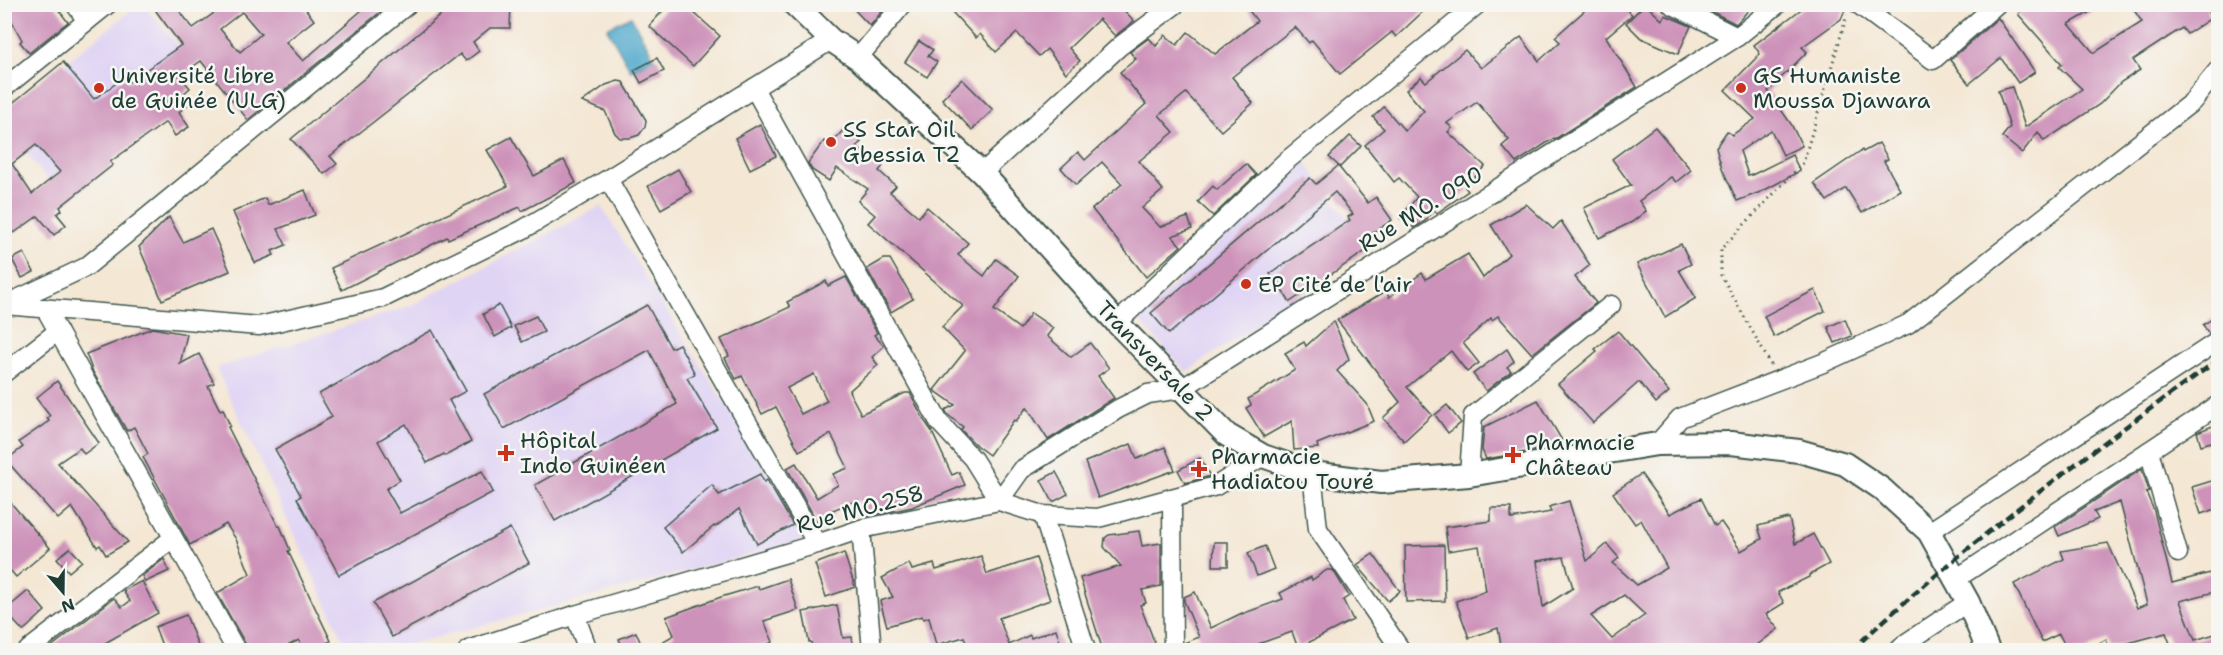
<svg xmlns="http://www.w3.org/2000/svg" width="2223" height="655" font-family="'Shantell Sans',sans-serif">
<rect width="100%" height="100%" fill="#f6f6f2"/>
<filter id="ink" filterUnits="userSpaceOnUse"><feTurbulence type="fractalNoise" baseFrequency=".0167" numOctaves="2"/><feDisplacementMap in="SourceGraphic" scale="12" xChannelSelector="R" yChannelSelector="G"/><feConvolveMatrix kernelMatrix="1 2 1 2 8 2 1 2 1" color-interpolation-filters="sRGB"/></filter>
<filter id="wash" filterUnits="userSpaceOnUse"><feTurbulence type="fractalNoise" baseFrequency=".008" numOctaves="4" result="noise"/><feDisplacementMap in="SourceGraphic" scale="24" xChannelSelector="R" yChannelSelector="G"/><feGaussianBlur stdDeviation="1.35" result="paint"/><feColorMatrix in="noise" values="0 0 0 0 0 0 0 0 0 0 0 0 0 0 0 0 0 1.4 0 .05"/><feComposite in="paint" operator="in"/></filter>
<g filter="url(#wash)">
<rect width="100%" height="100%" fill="#f4e7d4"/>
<g fill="#e0d4f4">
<polygon points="138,5 144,5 193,64 48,180 5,127 4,112"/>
<polygon points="1305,162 1369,248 1186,372 1138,319"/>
<polygon points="601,206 810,539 388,650 348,650 216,368 410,306"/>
</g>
<polygon fill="#4fa8cc" stroke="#377280" stroke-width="1.5" points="631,16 654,58 631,71 607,28"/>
<g id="blocks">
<g fill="#cd92b9" fill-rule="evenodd">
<polygon points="16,4 54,4 68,22 29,53 20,42 22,40 6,10"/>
<path d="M 164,4 L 174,4 L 193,28 L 214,13 L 207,4 L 302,4 L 314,20 L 286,42 L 303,61 L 369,4 L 390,4 L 248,120 L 201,61 L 180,76 L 190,88 L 182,95 L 189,104 L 179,112 L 189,127 L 175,136 L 166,122 L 110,162 L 113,165 L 60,207 L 62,210 L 57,214 L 66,225 L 54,235 L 38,216 L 14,233 L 4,221 L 4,110 L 63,62 L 94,99 L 125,77 L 129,82 L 181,45 L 156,11 ZM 242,12 L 261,34 L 240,52 L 220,29 ZM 36,145 L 60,172 L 32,194 L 12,164 Z"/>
<polygon points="454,4 511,4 510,28 490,28 473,42 479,51 466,61 460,54 330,156 337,164 324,174 291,139"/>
<polygon points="669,4 684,4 720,36 693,66 649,26"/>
<polygon points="849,4 888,4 870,26"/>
<polygon points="962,4 1118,4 1134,21 1115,36 1099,19 1069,48 1080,61 1066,73 1047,49 1039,56 1017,33 996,52 980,34 976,38 953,13"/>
<polygon points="1244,4 1431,4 1396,37 1392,32 1340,74 1312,40 1309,43 1295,27 1232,77 1253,103 1221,131 1186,93 1159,115 1174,132 1139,161 1163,190 1142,208 1160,227 1188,217 1192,229 1172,236 1181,246 1146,277 1092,209 1122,184 1102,162 1076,185 1061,168 1078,152 1085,160 1146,104 1120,72 1136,59 1130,52 1149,38 1156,46 1165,35 1177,45 1188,32 1215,54 1257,21"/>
<polygon points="1592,4 1623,4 1632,15 1606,37 1637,87 1555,139 1554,138 1516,163 1502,146 1509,140 1477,102 1447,123 1452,128 1448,132 1485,166 1465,187 1468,191 1437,213 1434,210 1425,221 1414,228 1400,218 1417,197 1399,178 1394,182 1365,145 1384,129 1373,117 1384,107 1405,131 1424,111 1406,90 1421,77 1426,82 1465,50 1481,68 1521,37 1539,61 1560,42 1555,37"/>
<polygon points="1645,4 1662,20 1665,15 1691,26 1678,54 1641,38 1626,23"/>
<polygon points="1697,4 1754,4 1736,24"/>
<polygon points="1808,4 1839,4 1846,8 1841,19 1802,47 1807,52 1768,91 1791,124 1802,146 1783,155 1771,130 1740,151 1748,175 1752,174 1752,175 1792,155 1800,171 1763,191 1737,201 1722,168 1716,147 1727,131 1732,135 1755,119 1725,90 1760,54 1754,45"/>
<polygon points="2029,4 2104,4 2069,24 2094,53 2142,22 2130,4 2165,4 2169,10 2178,4 2208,4 2208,12 2211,18 2187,34 2182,28 2133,60 2140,70 2121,82 2100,104 2044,141 2038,132 2022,153 2002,137 2010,127 1998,91 2012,87 2025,127 2082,89 2059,67 2062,64 2018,14"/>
<polygon points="1998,18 2035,72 2018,83 2001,58 1969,84 1950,60"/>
<polygon points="919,41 933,50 928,56 937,62 927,77 905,62"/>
<polygon points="657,58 664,71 641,83 634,70"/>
<polygon points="962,79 993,110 972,130 942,99"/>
<polygon points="618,81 623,82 646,120 645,127 639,135 630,138 620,138 615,133 605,111 582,102 606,85"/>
<polygon points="760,124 776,156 750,169 735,138"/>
<polygon points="1655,127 1691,170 1676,182 1671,177 1639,201 1646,211 1632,222 1599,238 1584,208 1631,185 1612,159"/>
<polygon points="845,128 861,142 856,147 883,166 879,171 896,186 890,192 919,217 927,207 968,243 958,255 984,276 996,259 1019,276 994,310 1020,329 1031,313 1053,328 1047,336 1071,357 1090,343 1109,368 1098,376 1114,398 1048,440 1027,407 1016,421 1014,420 989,455 977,446 961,430 963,427 948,415 945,410 955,405 934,390 965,351 942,327 963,306 868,223 875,215 858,201 868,189 837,168 829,181 812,170 808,163 824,141 830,145"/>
<polygon points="1350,136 1361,146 1340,167 1329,157"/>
<polygon points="511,137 534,176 564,160 576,183 522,211 520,207 448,239 447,237 342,290 331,268 508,186 487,150"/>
<polygon points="1879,143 1888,159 1884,161 1900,190 1862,213 1846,188 1827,201 1814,183 1862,150 1863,152"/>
<polygon points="1246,164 1256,175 1213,216 1198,202 1213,186 1217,190"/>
<polygon points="1338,166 1368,203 1376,197 1392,220 1361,241 1367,250 1290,302 1270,274 1350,220 1348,217 1353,214 1335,192 1169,334 1151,313 1310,178 1316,184"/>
<polygon points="678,169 691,192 661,209 648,186"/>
<polygon points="305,190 315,215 278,229 286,245 272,251 274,255 255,263 233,212 265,198 268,205"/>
<polygon points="1526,204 1553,229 1561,221 1590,265 1575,277 1596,303 1532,354 1498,316 1492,320 1491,318 1463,343 1479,363 1467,372 1451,351 1407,387 1432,415 1404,441 1383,418 1400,402 1337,320 1386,291 1389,297 1422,273 1426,279 1468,254 1483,278 1509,254 1491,225"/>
<polygon points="169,217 183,242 211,229 230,271 162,300 139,247"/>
<polygon points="1681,244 1691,264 1679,270 1696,298 1665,317 1637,264"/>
<polygon points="24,253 34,272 22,278 12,259"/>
<polygon points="884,259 890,259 913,299 891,312 867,269"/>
<path d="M 846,277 L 877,333 L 874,335 L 884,346 L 872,357 L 878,365 L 849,391 L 861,414 L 905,393 L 910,393 L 924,420 L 931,430 L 952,475 L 959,472 L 965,485 L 912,507 L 865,517 L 858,500 L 830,511 L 834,516 L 819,525 L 787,468 L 796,463 L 817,498 L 838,485 L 833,474 L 848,468 L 831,434 L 799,451 L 776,407 L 762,414 L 742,376 L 736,379 L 725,358 L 729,356 L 721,339 L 790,307 L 787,302 L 826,281 L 828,286 ZM 814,374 L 827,401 L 801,414 L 787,388 Z"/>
<polygon points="1815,290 1825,311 1774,337 1764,316"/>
<polygon points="499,305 511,328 495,337 483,314"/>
<polygon points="647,305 671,348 679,344 695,374 687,378 717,428 555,521 535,485 677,404 649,350 504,429 484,394"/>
<polygon points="2218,315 2218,330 2209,334 2203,325"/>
<polygon points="536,316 544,332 522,342 514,326"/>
<polygon points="1845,319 1852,336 1835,343 1828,327"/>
<polygon points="1334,321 1349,359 1337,371 1367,404 1374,421 1317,444 1318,448 1294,450 1292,421 1264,437 1246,408 1251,405 1248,399 1295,370 1285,353 1304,342 1306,346"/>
<polygon points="152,328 187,334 180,364 199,354 214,383 208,386 220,410 223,409 230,426 228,427 278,526 280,526 290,550 288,551 331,641 309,651 304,651 299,640 277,651 247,651 246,645 217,593 250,574 236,539 226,524 190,545 143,457 148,454 134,427 127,431 93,372 86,354"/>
<polygon points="432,330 466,391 449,400 471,442 445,456 444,454 427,463 406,424 378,441 400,480 386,489 400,513 482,471 493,492 339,575 297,498 301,496 275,449 332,417 319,394"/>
<polygon points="1618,331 1669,392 1656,403 1639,382 1593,423 1558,384 1597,351 1595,349"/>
<polygon points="1507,349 1514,361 1507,367 1511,371 1486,391 1473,374"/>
<polygon points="57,381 99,443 84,454 80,448 58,463 128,542 106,555 100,545 97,547 72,507 58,519 6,460 23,447 19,442 49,421 47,418 50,416 36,398"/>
<polygon points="1538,400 1563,442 1539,450 1486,459 1482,450 1484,427"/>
<polygon points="1447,405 1461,423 1448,433 1435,415"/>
<polygon points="2218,424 2218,440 2201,445 2197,432"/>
<polygon points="1131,444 1137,459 1165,447 1175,470 1098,498 1085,462"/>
<polygon points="1200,458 1210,476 1185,483 1178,470"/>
<polygon points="2142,469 2149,491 2146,492 2154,511 2172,583 2218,571 2218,591 2180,601 2195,640 2218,633 2218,651 2173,651 2166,633 2109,648 2106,639 2086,651 2068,651 2059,634 2042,642 2014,584 2064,559 2061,551 2108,543 2137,608 2147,604 2120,502 2094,512 2098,519 2059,536 2055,527"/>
<polygon points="1056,472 1068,494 1053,502 1041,480"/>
<polygon points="760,474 764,482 767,480 793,525 757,544 739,509 715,527 714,526 683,552 663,527 712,485 719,495"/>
<path d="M 1641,474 L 1670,514 L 1701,498 L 1715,526 L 1721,522 L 1741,551 L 1762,539 L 1758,526 L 1789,518 L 1795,544 L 1813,534 L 1829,564 L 1809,575 L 1809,577 L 1778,592 L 1784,603 L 1766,614 L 1778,629 L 1749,651 L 1502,651 L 1498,628 L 1469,638 L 1456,601 L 1486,591 L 1479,546 L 1448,551 L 1445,527 L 1491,521 L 1491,508 L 1511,508 L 1511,519 L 1551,512 L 1549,507 L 1569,501 L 1587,561 L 1607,544 L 1619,558 L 1613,563 L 1637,585 L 1667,568 L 1641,520 L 1635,524 L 1613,493 ZM 1564,557 L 1573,588 L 1543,607 L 1537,561 ZM 1624,595 L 1645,615 L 1612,639 L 1591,616 Z"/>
<polygon points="2218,479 2218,508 2201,514 2192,487"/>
<polygon points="4,495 50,548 16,577 4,563"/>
<polygon points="510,528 529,563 392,637 373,603"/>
<polygon points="1139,531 1142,546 1161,543 1161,586 1142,590 1146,603 1140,605 1158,651 1103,651 1080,578 1121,566 1104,547 1105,538 1109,535"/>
<polygon points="1214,542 1228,542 1228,566 1213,566"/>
<polygon points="1444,545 1445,601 1406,602 1405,546"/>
<polygon points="1265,546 1274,569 1257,576 1248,553"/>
<polygon points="70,548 82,561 69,572 57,558"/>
<polygon points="844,553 855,587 826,597 815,564"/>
<polygon points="1373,554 1400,591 1388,601 1357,565"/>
<polygon points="981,556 987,574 1036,558 1050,600 999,618 1009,645 1030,635 1031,638 1056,629 1063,651 969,651 964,637 936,645 929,617 923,619 922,616 887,626 880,601 893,597 882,578 909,563 912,570 934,564 936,570"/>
<polygon points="164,559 169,571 145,582 142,576"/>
<polygon points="1327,570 1333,570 1349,596 1343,600 1353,620 1298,648 1292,632 1258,644 1258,646 1249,651 1184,651 1184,643 1199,637 1184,601 1184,597 1195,592 1211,628 1242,613 1242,614 1283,599 1280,593 1311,577 1312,580"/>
<polygon points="788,579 798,610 764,621 773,642 751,651 647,651 674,635 666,617 721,597 758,586 759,589"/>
<polygon points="142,581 158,613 91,651 46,651 114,598 122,607 130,601 123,591"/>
<polygon points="28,591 45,611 23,631 13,620 4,627 4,611"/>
<polygon points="837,605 843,638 852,637 854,651 813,651 811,642 809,642 803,612"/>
<polygon points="186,615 200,651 164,651 155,627"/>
<polygon points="636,632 644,651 624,651 619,639"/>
</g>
</g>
</g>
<g filter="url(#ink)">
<use href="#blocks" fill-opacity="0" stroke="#3f564c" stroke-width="1.5"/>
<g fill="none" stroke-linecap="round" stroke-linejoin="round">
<defs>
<g id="minor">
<polyline points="75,4 87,21"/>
<polyline points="1671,4 1737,37"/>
<polyline points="1858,4 1933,60 1997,4"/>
<polyline points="858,58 903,4"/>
<polyline points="4,88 108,4"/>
<polyline points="754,88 939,422 973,459 999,501 1021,470 1118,409 1148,394 1181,389 1737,37 1778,4"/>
<polyline points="982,173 1120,46 1176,4"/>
<polyline points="608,179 817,544"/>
<polyline points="7,304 86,267 408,4"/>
<polyline points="4,305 259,326 383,298 522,230 608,179 831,40"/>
<polyline points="45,308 236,650"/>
<polyline points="1117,323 1285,162 1478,4"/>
<polyline points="4,373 58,331"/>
<polyline points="1657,444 1680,418 1823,363 1908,324 2192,102 2218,70"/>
<polyline points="2149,451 2178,553"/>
<polyline points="1312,473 1318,529 1401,650"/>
<polyline points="1469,475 1473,416 1611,305"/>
<polyline points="1172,498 1173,650"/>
<polyline points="1043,515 1086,650"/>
<polyline points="861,529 872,650"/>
<polyline points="1929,532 2218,341"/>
<polyline points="1956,579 2218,405"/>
<polyline points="575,615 588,650"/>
<polyline points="28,650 173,538"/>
<polyline points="468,650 575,615 817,544 861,529 999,501 1043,515 1098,518 1216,486 1263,456"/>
<polyline points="1899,650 1906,643 1968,602"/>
</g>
<polyline id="major" points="794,4 831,40 858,58 982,173 1117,323 1227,435 1263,456 1312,473 1381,482 1469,475 1657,444 1731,443 1799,451 1845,464 1882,489 1929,532 1968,602 1988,650"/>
</defs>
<use href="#minor" stroke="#3f564c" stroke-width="21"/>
<use href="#major" stroke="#3f564c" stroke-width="26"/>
<polyline stroke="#3f564c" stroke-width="3" stroke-dasharray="1.5 4.5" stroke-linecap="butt" points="1771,365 1721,275 1721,249 1803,163 1847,15"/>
<use href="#minor" stroke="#fff" stroke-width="18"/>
<use href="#major" stroke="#fff" stroke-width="22"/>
<path stroke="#1f3d34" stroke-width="4.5" stroke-dasharray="9 4.5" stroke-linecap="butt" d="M 1852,650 C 1965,544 2092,450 2218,360"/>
</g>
</g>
<g fill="#c8321e" stroke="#f6f6f2" stroke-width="2">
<circle cx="99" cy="88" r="6"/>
<circle cx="1741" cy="88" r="6"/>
<circle cx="831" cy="142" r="6"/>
<circle cx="1246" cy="284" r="6"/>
<path d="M503 444h6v6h6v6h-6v6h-6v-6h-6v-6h6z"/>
<path d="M1510 446h6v6h6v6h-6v6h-6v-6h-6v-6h6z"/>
<path d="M1196 460h6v6h6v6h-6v6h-6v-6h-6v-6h6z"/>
</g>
<g text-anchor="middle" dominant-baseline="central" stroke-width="5" stroke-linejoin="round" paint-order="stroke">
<g font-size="22" fill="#1f3d34" stroke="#f6f6f2" text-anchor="start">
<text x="111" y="75">Université Libre<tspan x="111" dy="25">de Guinée (ULG)</tspan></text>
<text x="1753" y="75">GS Humaniste<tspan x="1753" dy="25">Moussa Djawara</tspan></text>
<text x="843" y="129">SS Star Oil<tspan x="843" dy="25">Gbessia T2</tspan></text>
<text x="1258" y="284">EP Cité de l'air</text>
<text x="520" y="440">Hôpital<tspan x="520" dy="25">Indo Guinéen</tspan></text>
<text x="1525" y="442">Pharmacie<tspan x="1525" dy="25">Château</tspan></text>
<text x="1211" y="456">Pharmacie<tspan x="1211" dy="25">Hadiatou Touré</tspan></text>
</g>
<g font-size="22" fill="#1f3d34" stroke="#f6f6f2">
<text transform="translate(1421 209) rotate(-32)">Rue MO. 090</text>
<text transform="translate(1155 361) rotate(46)">Transversale 2</text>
<text transform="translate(860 509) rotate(-15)">Rue MO.258</text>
</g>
</g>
<rect width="2223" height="655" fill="none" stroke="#f6f6f2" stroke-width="24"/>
<g transform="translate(63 592) rotate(160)" stroke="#f6f6f2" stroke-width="4.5" paint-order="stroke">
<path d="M0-4.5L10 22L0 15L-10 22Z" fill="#1f3d34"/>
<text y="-9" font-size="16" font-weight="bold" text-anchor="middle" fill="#1f3d34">N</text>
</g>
</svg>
